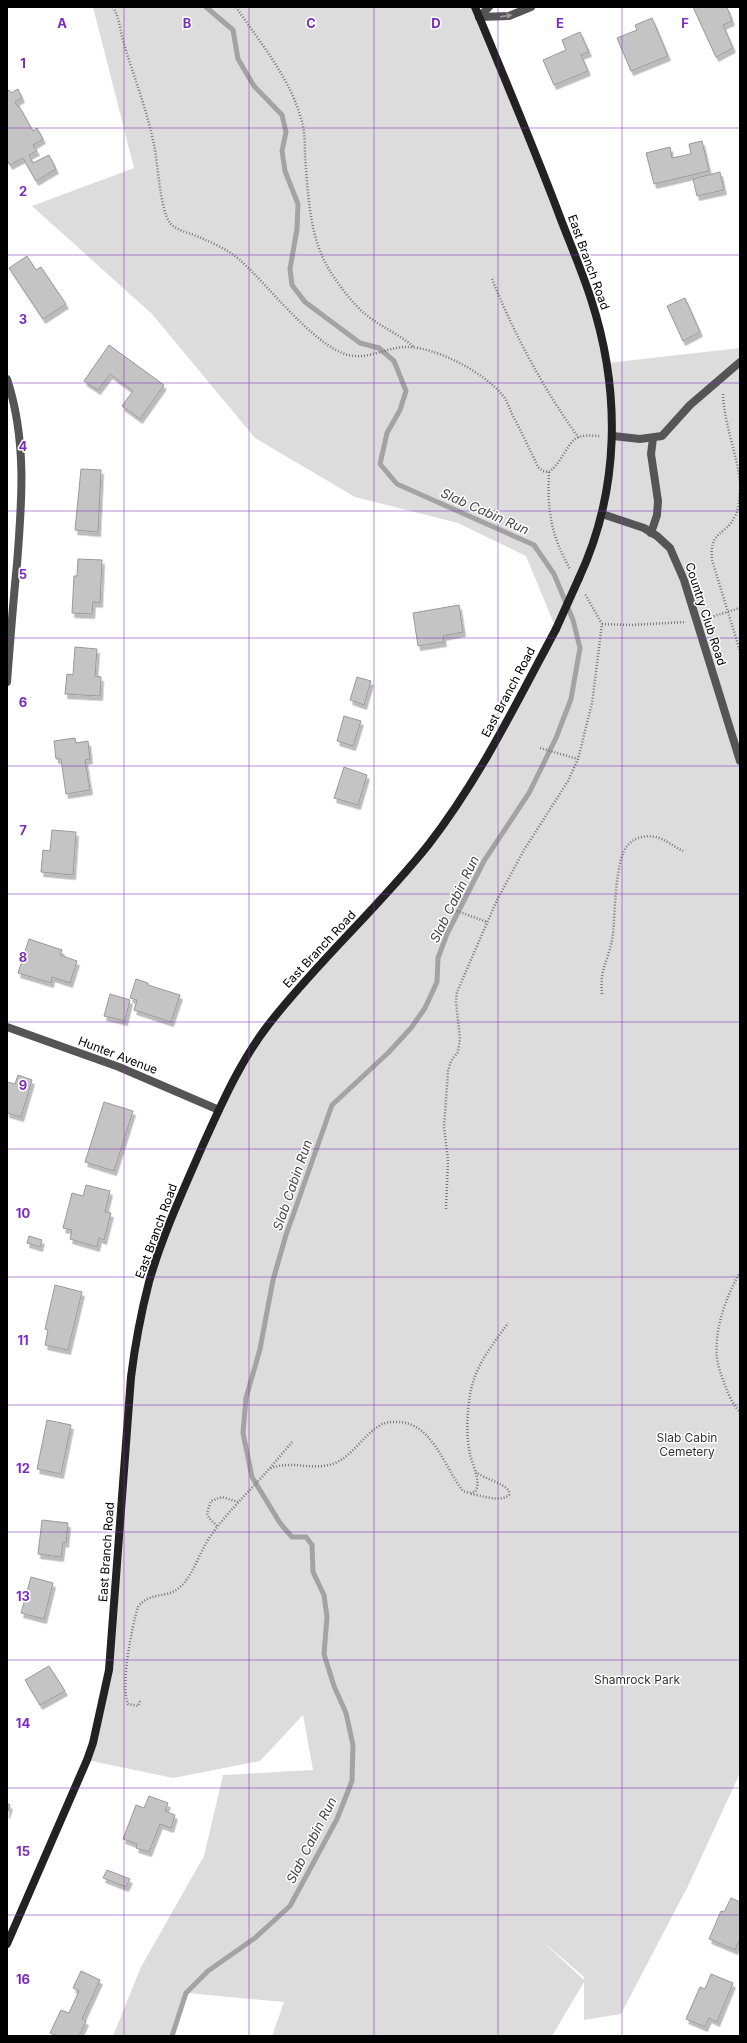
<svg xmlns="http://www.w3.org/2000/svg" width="747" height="2043" font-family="Inter,sans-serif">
<defs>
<filter id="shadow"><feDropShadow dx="2.5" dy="4.5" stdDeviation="0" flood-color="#0004"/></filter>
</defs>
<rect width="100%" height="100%" fill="#fff"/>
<path fill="#dcdcdc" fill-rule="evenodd" d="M 93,7 L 475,7 L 591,299 L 607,363 L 740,348 L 740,1773 L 689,1884 L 621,2014 L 584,2020 L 584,1982 L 552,2036 L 272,2036 L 284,2002 L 187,1993 L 172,2036 L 113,2036 L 141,1967 L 204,1856 L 223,1775 L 313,1770 L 303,1715 L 260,1761 L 173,1778 L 87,1760 L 109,1670 L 131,1377 L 150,1281 L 219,1110 L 267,1027 L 429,844 L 472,782 L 556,629 L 526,556 L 458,523 L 355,497 L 255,438 L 152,314 L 32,206 L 134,168 ZM 540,1939 L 584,1977 L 584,1980 Z"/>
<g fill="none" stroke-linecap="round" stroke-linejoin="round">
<polyline stroke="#a3a3a3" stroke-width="5" points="172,2036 186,1993 208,1971 255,1938 290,1906 337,1819 352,1781 353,1745 346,1713 334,1686 324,1654 327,1617 324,1595 313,1572 312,1545 306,1537 292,1537 280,1523 252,1477 243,1433 246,1398 260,1349 273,1280 286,1235 332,1105 388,1053 411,1028 425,1008 437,982 438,958 447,934 484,861 529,793 556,738 571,699 580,648 573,620 554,574 534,545 397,484 380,464 387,433 400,410 406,391 394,361 379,348 360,343 305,302 292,285 290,269 297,229 298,204 285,171 282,151 286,132 282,115 254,86 238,59 233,30 206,7"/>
</g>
<g fill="#c4c4c4" stroke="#999" filter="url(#shadow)">
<polygon points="693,7 727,7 732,21 723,25 733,48 716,57"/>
<polygon points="652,18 668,56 631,71 617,38 637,30 635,25"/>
<polygon points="580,32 589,52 581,55 588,71 554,85 543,60 566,50 562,40"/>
<polygon points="18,89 22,98 15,102 18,107 19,106 33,131 37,128 43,139 33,145 37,151 29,155 33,163 49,155 56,169 36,181 23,158 10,165 7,160 7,91 9,90 11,93"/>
<polygon points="702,141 709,171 654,184 646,153 670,147 672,158 691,154 689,144"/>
<polygon points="720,172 724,190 697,196 693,179"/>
<polygon points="27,256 36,270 41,267 66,304 43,319 9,268"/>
<polygon points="685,298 700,332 683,341 667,306"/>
<polygon points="109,345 164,385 140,419 122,406 133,391 110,374 98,390 84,381"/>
<polygon points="81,469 101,470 98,532 75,530"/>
<polygon points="78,559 102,560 100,603 93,602 92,614 72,613 74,576 77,576"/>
<polygon points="459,605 463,632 443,636 444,642 418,646 413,613"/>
<polygon points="75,647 97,649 95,676 101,677 100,696 65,694 67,674 73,675"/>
<polygon points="357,677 371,681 364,705 350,700"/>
<polygon points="344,716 361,721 353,746 337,741"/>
<polygon points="75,738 76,743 88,741 90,759 85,760 90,790 66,794 61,759 56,759 54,741"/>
<polygon points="344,767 367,775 358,805 334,798"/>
<polygon points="52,830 76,832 73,875 41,872 43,850 50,851"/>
<polygon points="29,939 62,950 60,955 77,961 70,983 52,977 51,983 18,973"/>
<polygon points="136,979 148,983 148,985 180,995 171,1022 134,1010 137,1000 130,998"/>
<polygon points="110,994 130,1000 125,1021 104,1016"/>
<polygon points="18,1075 32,1080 21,1117 7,1113 7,1082 15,1084"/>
<polygon points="104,1102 133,1111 114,1171 85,1162"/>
<polygon points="86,1185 110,1191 105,1212 111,1213 104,1240 99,1238 97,1247 70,1239 72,1230 63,1228 72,1193 83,1196"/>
<polygon points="29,1236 42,1240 40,1247 27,1243"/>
<polygon points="55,1285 82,1292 68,1350 45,1345 48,1330 45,1329"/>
<polygon points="47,1420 71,1425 61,1474 37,1469"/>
<polygon points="42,1520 68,1523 66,1543 63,1542 61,1557 38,1554"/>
<polygon points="31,1577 53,1583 44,1619 21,1613"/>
<polygon points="49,1666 65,1691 40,1705 25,1680"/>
<polygon points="149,1796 168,1803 165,1811 175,1815 171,1828 160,1824 149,1852 136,1848 137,1844 123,1839 136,1805 144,1808"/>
<polygon points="7,1803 10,1805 7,1814"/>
<polygon points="107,1870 130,1879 126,1887 103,1878"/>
<polygon points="731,1898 740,1902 740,1939 735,1950 709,1939 721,1911 724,1912"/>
<polygon points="81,1971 100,1980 82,2019 86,2021 79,2036 57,2036 50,2033 61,2010 69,2013 79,1991 73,1988"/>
<polygon points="711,1974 733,1983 717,2022 709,2018 705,2027 686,2019 700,1987 705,1989"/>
</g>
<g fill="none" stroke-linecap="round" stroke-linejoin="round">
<g stroke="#777" stroke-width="2.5" stroke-dasharray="1 2" stroke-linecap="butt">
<path d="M 113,7 C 120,19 120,31 124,44 C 134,77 147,110 154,145 C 158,163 160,210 170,223 C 177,231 190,233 199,237 C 213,243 229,250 241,261 C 268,285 314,346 348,355 C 369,360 386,347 406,347 C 435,346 487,374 504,397 C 508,403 510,410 513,416 C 522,433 530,450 538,467 L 543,471 L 549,472 C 561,463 567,445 575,439 C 582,434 593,436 600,436"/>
<path d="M 236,7 C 261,44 291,79 302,122 C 305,133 305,145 305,156 C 308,193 309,238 330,271 C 339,285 351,302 364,313 C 379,326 399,334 414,347"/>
<path d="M 492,279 C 513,332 545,392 579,438"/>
<path d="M 723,394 C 724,424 737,453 740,483"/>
<path d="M 549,472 C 547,511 551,535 570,569"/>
<path d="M 740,491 C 739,499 739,509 735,516 C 725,537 709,530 712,560 L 740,651"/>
<polyline points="708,618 740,608"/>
<polyline points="602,624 631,625 686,622"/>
<polyline points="540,748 578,759"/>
<polyline points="454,910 487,922"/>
<path d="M 602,994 C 599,968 610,958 613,934 C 615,915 615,858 628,845 C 635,837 645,835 656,837 C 665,839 674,847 683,851"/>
<polyline points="446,1209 448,1160 444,1127 448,1071 451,1061 458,1052 460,1039 456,1002 457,992 497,900 524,850 568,781 578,759 592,703 602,624 585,594"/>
<path d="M 740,1272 C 726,1297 714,1329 717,1358 C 718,1367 722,1377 725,1385 C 728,1394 733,1405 740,1412"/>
<polyline points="270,1468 293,1441"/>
<path d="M 471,1494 C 481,1495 500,1503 509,1495 L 509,1491 C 504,1483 485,1479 476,1472"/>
<polyline points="217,1526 209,1518 207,1513 211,1501 222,1497 238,1502"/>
<path d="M 140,1701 L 138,1706 L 128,1704 C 120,1685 132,1627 138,1607 C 150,1591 166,1599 179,1588 C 195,1574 199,1551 212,1534 C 229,1510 250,1491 269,1469 C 291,1459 313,1472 335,1463 C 352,1456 363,1436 379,1426 C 384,1422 390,1422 396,1422 C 432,1421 444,1467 463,1491 L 469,1493 L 475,1492 C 482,1481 472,1465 470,1454 C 466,1437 467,1413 470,1395 C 474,1367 492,1346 508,1323"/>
</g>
<g stroke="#555" stroke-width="8">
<polyline points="613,436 640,439 662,436 690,405 740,362"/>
<polyline points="651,533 657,515 658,501 651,454 653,438"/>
</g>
<g stroke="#555" stroke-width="8">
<polyline points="479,17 509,16 531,7"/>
<polyline points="479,17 489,7"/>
<path d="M 7,379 C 27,440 22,501 17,564 C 13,603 10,643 7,682"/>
<polyline points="602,514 644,528 657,536 670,548 684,580 740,761"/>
<polyline points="7,1027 119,1067 219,1110"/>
</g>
<g stroke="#222" stroke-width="8">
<path d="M 475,7 C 503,74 531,141 557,209 C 568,239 581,268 591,299 C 621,391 620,490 579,578"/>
<path d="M 7,1944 L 87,1760 L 93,1743 L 109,1670 L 131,1377 C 135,1345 141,1313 149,1282 C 162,1236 183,1191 202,1147 C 221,1105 240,1061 269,1024 C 318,961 379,907 429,844 C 480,778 517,702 556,629"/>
</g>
<polyline stroke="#222" stroke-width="8" points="556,629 579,578"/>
</g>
<defs><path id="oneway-solid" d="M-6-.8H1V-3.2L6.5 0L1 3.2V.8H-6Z"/></defs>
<use fill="#999" href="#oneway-solid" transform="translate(506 16) rotate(-8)"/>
<path fill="none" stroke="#7b2cbf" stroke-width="1" stroke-opacity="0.55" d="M 124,7 L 124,2036M 249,7 L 249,2036M 374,7 L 374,2036M 498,7 L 498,2036M 622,7 L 622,2036M 7,128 L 740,128M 7,255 L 740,255M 7,383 L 740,383M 7,511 L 740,511M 7,638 L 740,638M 7,766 L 740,766M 7,894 L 740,894M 7,1022 L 740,1022M 7,1149 L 740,1149M 7,1277 L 740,1277M 7,1405 L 740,1405M 7,1532 L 740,1532M 7,1660 L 740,1660M 7,1788 L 740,1788M 7,1915 L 740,1915"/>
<g text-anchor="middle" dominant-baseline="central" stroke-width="3" stroke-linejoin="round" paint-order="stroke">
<g font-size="12" fill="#000" stroke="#fff">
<text transform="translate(589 262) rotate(70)">East Branch Road</text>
<text transform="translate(706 614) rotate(72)">Country Club Road</text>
<text transform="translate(508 692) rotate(-62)">East Branch Road</text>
<text transform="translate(319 949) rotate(-47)">East Branch Road</text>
<text transform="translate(118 1055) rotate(21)">Hunter Avenue</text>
<text transform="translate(156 1231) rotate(-70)">East Branch Road</text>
<text transform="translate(106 1552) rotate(-86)">East Branch Road</text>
</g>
<g font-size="12" fill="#333" stroke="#fff">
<text x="687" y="1437">Slab Cabin<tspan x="687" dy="14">Cemetery</tspan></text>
<text x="637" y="1679">Shamrock Park</text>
</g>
<g font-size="13" font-style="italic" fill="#444" stroke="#fff">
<text transform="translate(485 511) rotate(24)">Slab Cabin Run</text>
<text transform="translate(454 899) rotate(-64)">Slab Cabin Run</text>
<text transform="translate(292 1185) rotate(-71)">Slab Cabin Run</text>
<text transform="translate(311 1840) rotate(-63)">Slab Cabin Run</text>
</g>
</g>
<g font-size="13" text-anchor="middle" font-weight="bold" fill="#7b2cbf" stroke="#fff" stroke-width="3" stroke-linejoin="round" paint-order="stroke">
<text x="62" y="28">A</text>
<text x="187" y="28">B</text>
<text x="311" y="28">C</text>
<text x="436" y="28">D</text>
<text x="560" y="28">E</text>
<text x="685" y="28">F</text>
<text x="23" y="68">1</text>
<text x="23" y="196">2</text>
<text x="23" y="324">3</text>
<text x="23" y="451">4</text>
<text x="23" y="579">5</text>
<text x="23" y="707">6</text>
<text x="23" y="835">7</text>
<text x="23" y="962">8</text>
<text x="23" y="1090">9</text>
<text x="23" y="1218">10</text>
<text x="23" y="1345">11</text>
<text x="23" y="1473">12</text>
<text x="23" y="1601">13</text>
<text x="23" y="1728">14</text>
<text x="23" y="1856">15</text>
<text x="23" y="1984">16</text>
</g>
<rect width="747" height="2043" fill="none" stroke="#000000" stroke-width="16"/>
</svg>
